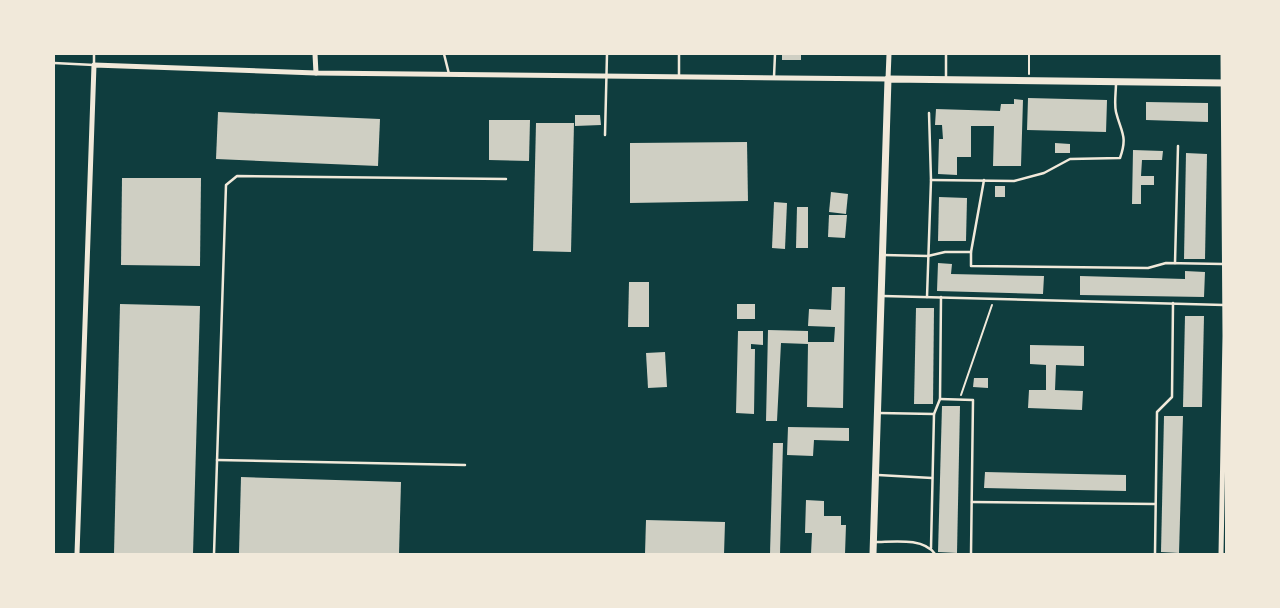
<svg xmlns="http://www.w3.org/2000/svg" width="1280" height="608" font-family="'IBM Plex Sans',sans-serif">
<rect width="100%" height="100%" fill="#0f3d3e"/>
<g fill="#cfcfc3">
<rect x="782" y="54" width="19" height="6"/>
<polygon points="1028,98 1107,100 1106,132 1027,130"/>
<polygon points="1014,99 1023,100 1021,166 993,166 994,126 971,126 971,157 957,157 957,175 938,174 939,139 943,139 942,125 935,125 936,109 1000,111 1001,104 1014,104"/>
<polygon points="1146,102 1208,103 1208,122 1146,120"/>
<polygon points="218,112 380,119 378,166 216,159"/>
<polygon points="575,115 600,115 601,125 575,126"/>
<polygon points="489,120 530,120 529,161 489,160"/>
<polygon points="536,123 574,123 571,252 533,251"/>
<polygon points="747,142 748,201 630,203 630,143"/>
<polygon points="1055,143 1070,144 1070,153 1055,153"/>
<polygon points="1133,150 1163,151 1162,160 1142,160 1141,176 1154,176 1154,185 1141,185 1141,204 1132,204"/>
<polygon points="1186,153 1207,154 1205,259 1184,259"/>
<polygon points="122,178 201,178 200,266 121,265"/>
<rect x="995" y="186" width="10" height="11"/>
<polygon points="831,192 848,194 846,214 829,212"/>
<polygon points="939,197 967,198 966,241 938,241"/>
<polygon points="774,202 787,203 785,249 772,248"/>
<polygon points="797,207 808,207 808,248 796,248"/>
<polygon points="829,215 847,215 845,238 828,237"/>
<polygon points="938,263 952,264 951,274 1044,276 1043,294 937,291"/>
<polygon points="1185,271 1205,272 1204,297 1080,295 1080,276 1185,279"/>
<polygon points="629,282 649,282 649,327 628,327"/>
<polygon points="832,287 845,287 843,408 807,407 808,344 781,343 777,421 766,421 768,330 808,331 808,342 834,342 835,327 808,326 809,309 831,310"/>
<polygon points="120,304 200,306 193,554 114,554"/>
<rect x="737" y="304" width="18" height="15"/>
<polygon points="916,308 934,308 933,404 914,404"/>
<polygon points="1185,316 1204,316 1202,407 1183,407"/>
<polygon points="738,331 763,331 763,345 751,344 751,349 755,349 754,414 736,413"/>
<polygon points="1030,345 1084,346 1084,366 1056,365 1055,390 1083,391 1082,410 1028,408 1029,390 1046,390 1046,365 1030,364"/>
<polygon points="665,352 667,387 648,388 646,353"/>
<polygon points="974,378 988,378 988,388 973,387"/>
<polygon points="942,406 960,406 957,553 938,552"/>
<polygon points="1164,416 1183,416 1179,553 1161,552"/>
<polygon points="788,427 849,428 849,441 814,440 813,456 787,455"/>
<polygon points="773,443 783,443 780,554 770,554"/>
<polygon points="985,472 1126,475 1126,491 984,488"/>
<polygon points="241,477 401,482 399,554 239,554"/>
<polygon points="806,500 824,501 824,516 841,516 841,525 846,525 845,554 811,554 812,533 805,533"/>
<polygon points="646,520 725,522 724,554 645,554"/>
</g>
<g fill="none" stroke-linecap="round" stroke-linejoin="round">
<g stroke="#f1e9da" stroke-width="2">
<polyline points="1029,74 1029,54"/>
<polyline points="961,395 992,305"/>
</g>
<g stroke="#f1e9da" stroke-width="2.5">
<polyline points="444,54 449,74"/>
<polyline points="54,63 94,65 94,54"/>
<polyline points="679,77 679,54"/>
<polyline points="774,77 775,54"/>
<polyline points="946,77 946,54"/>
<polyline points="605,135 607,54"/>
<path d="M 931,180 L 1014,181 L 1044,173 L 1070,159 L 1120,158 C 1128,136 1121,132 1116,112 C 1114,104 1116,92 1116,83"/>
<polyline points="971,252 984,180"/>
<polyline points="883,255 928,256 945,252 971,252 971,266 1148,268 1166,263 1223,264"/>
<polyline points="1175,263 1178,146"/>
<polyline points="883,296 1224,305"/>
<polyline points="927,297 931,180 929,113"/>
<polyline points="940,399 973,400 971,554"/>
<polyline points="879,413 934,414 931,548"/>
<polyline points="934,414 940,399 941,297"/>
<polyline points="217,460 465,465"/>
<polyline points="878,475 932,478"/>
<polyline points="972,502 1155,504"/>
<path d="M 874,542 C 893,542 923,537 935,554"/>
<polyline points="214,554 226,185 237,176 506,179"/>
<polyline points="1155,554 1157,412 1172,397 1173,303"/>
</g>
<g stroke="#f1e9da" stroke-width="5">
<polyline points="315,54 316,73"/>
<polyline points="77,554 94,65 316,73 888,79 889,54"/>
<polyline points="1221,554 1225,336 1223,54"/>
</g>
<polyline stroke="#f1e9da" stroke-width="7" points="873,554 888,79 1226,83"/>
</g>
<rect width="1280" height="608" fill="none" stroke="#f1e9da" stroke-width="110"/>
</svg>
